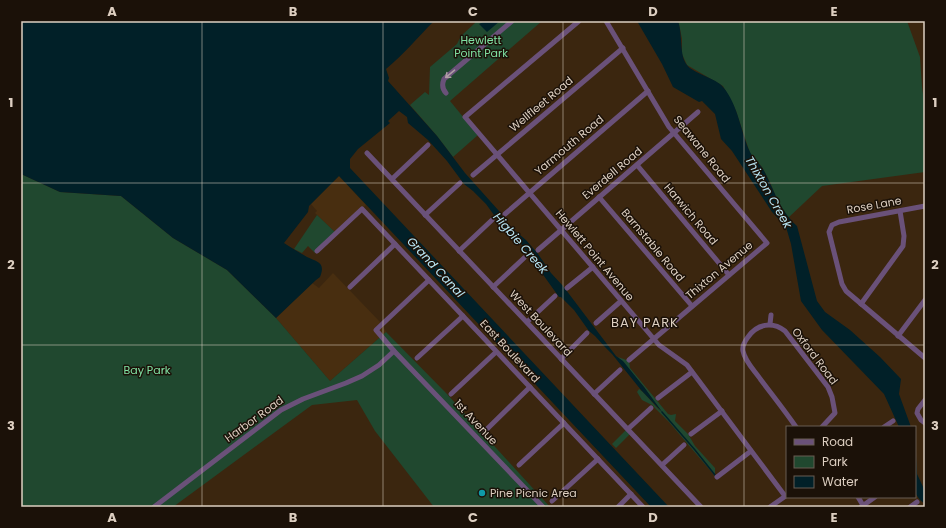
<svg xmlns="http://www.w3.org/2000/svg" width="946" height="528" font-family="Poppins,sans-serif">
<rect width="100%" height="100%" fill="#3b260f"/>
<g fill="#482e10">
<polygon points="339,176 366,205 336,233 315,213 317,211 311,204"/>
<polygon points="333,273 381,323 386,332 330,381 276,318 312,283 319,288"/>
</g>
<g fill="#20482f">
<polygon points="475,21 542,21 450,101 478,135 453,157 437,136 410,105 425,92 429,95 430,67 457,44 461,36 475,23"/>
<polygon points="678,21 907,21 920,57 922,87 925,107 925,172 822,186 788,218 778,202 770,182 762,167 750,153 736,111 723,86 687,65 682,54 682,39 680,29"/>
<polygon points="21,174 60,192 121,196 173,238 227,270 276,318 330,381 386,332 446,393 550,507 434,507 375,431 357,400 312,405 173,507 21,507"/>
<polygon points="317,215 336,233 315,253 308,246 302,253 294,249"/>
<polygon points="618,357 629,361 630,368 668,414 671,415 676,414 675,421 688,434 695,446 715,468 715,476 669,422 652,405 642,400 637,392 639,389 643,392 661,412 644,387"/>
<polygon points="626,430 630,434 616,448 612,444"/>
</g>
<g fill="#012028">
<path d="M 21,21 L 434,21 C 418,37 404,54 386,69 L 389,78 L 388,81 L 437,136 L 465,173 L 499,211 L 504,220 L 514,230 L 526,240 L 538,254 L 551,273 L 563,286 L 616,356 L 623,361 L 644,387 L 663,413 L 641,390 L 612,354 L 605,347 L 595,336 L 589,331 L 574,310 L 561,297 L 559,297 L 519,241 L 507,233 L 486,204 L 473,191 L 464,184 L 447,161 L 428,140 L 408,123 L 407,117 L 399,111 L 388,121 L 390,123 L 358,149 L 350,159 L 350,168 L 669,507 L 651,507 L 339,176 L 309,206 L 308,212 L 284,243 C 291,248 299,252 307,257 C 317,262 326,262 320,277 L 316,280 L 276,318 L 227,270 L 173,238 L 121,196 L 60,192 L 21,174 Z"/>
<polygon points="485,21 500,21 487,32 479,24"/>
<path d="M 637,21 L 678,21 C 683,35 679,55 687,65 C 694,74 716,78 723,87 C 738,104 741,133 750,152 C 753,158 759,163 763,169 C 775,191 778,208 797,226 L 817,301 L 825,312 L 850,330 L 880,357 L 901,379 L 899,394 L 911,427 L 899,427 L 884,394 L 822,330 L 801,301 L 791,244 L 786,227 L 772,212 L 732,151 L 721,139 L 715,114 L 702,101 L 699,102 L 673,87 L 662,64 Z"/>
<polygon points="915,437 917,474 925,491 925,504 920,500 915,493"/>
</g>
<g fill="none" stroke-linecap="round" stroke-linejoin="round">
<polyline stroke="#012028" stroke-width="1.5" points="662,412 695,450 715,475"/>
<g stroke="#6a5179" stroke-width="5">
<polyline points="579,21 465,117 659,345 687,365 785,496"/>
<polyline points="606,21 669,127 767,243 629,360"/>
<path d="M 446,93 C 442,89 442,84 444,79 L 512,21"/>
<polyline points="367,153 701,507"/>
<polyline points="637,165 729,275"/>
<polyline points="473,175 623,48"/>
<polyline points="392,179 428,145"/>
<polyline points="599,197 692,306"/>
<polyline points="925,206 839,222 832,225 829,232 842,284 846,291 925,358"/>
<polyline points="505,214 648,91"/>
<polyline points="425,215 460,183"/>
<polyline points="538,250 698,112"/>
<polyline points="317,251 362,209 643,507"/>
<polyline points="459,251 492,220"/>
<polyline points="429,280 376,330 394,351 543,507"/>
<polyline points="350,287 395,244"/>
<polyline points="493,287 524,258"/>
<polyline points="567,288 593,267"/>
<polyline points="861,304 903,246 904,236 900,211"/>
<polyline points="527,322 555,296"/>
<polyline points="596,323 621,301"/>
<polyline points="770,324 771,315"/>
<polyline points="898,336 925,300"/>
<polyline points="417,358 463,316"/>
<polyline points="561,359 587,333"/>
<polyline points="451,394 496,352"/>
<polyline points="594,394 620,370"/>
<polyline points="658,398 692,372"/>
<polyline points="925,400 918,409 917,413 921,420 925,423"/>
<path d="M 796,427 C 785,411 773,396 761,380 C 755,371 745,362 743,351 C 742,346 745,341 748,337 C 757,324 772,321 785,331 L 828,387 L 832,397 L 835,413 L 822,427"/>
<polyline points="884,427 893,421"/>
<polyline points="628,429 651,408"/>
<polyline points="485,431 530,387"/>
<polyline points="691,434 722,411"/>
<polyline points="519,465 564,423"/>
<polyline points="662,465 684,445"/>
<polyline points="717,477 751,451"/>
<polyline points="858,497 864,507"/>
<polyline points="552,501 598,459"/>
<polyline points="154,507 281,410 303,399 346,383 362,376 379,365 394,351"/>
<polyline points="618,507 631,494"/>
<polyline points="770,507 787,495"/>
<polyline points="861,507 875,497"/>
<polyline points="910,507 917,502"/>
</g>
</g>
<defs><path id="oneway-shaft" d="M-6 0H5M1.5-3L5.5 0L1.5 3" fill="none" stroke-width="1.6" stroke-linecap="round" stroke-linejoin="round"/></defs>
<use stroke="#af9da4" href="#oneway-shaft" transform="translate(450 74) rotate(140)"/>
<path fill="none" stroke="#ddcfc1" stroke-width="1" stroke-opacity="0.55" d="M 202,21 L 202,507M 383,21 L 383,507M 563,21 L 563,507M 744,21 L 744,507M 21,183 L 925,183M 21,345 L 925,345"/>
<circle fill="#0f9aa8" stroke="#1b1108" stroke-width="1.5" cx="482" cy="493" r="4"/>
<g text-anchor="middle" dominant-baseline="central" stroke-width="3" stroke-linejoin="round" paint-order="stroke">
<g font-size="11" fill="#80e1a3" stroke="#1b1108">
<text x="481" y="40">Hewlett<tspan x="481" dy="13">Point Park</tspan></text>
<text x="147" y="370">Bay Park</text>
</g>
<g font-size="11" fill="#ddcfc1" stroke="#1b1108">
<text transform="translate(541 104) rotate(-40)">Wellfleet Road</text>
<text transform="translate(569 145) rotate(-40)">Yarmouth Road</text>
<text transform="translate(702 149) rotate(51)">Seawane Road</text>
<text transform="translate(612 173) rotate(-40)">Everdell Road</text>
<text transform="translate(874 205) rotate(-10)">Rose Lane</text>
<text transform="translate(691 214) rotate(50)">Harwich Road</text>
<text transform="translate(653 245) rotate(50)">Barnstable Road</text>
<text transform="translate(595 255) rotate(50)">Hewlett Point Avenue</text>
<text transform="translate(719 270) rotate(-40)">Thixton Avenue</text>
<text transform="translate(541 323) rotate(47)">West Boulevard</text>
<text transform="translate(510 351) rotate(47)">East Boulevard</text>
<text transform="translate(815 356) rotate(53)">Oxford Road</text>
<text transform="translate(254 419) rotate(-36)">Harbor Road</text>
<text transform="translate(476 422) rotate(47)">1st Avenue</text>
</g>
<g font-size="11" fill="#ddcfc1" stroke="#1b1108" text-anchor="start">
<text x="490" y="493">Pine Picnic Area</text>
</g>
<g font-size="12" font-style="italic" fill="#b8e6f4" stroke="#1b1108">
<text transform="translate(769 192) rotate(60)">Thixton Creek</text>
<text transform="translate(521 243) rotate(49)">Higbie Creek</text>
<text transform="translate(436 267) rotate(47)">Grand Canal</text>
</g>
<g font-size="13" letter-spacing="1" fill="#ddcfc1" stroke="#1b1108">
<text x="645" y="322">BAY PARK</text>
</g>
</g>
<rect width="946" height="528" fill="none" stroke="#1b1108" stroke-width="44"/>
<rect x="786" y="426" width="130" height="72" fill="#1b1108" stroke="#695d52"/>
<rect x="794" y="439" width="20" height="6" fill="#6a5179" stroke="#695d52"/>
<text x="822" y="446" font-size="12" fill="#ddcfc1">Road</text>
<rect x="794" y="456" width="20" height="12" fill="#20482f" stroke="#695d52"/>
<text x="822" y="466" font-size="12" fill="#ddcfc1">Park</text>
<rect x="794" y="476" width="20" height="12" fill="#012028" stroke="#695d52"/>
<text x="822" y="486" font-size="12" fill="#ddcfc1">Water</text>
<rect x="22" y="22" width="902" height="484" fill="none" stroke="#ddcfc1" stroke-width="1.5"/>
<g font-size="13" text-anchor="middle" font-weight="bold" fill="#ddcfc1">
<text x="112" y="16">A</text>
<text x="293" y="16">B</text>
<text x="473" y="16">C</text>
<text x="653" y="16">D</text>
<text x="834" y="16">E</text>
<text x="11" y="107">1</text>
<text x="935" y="107">1</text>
<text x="11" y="269">2</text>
<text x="935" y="269">2</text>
<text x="11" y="430">3</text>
<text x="935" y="430">3</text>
<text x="112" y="522">A</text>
<text x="293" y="522">B</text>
<text x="473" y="522">C</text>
<text x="653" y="522">D</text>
<text x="834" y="522">E</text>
</g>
</svg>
